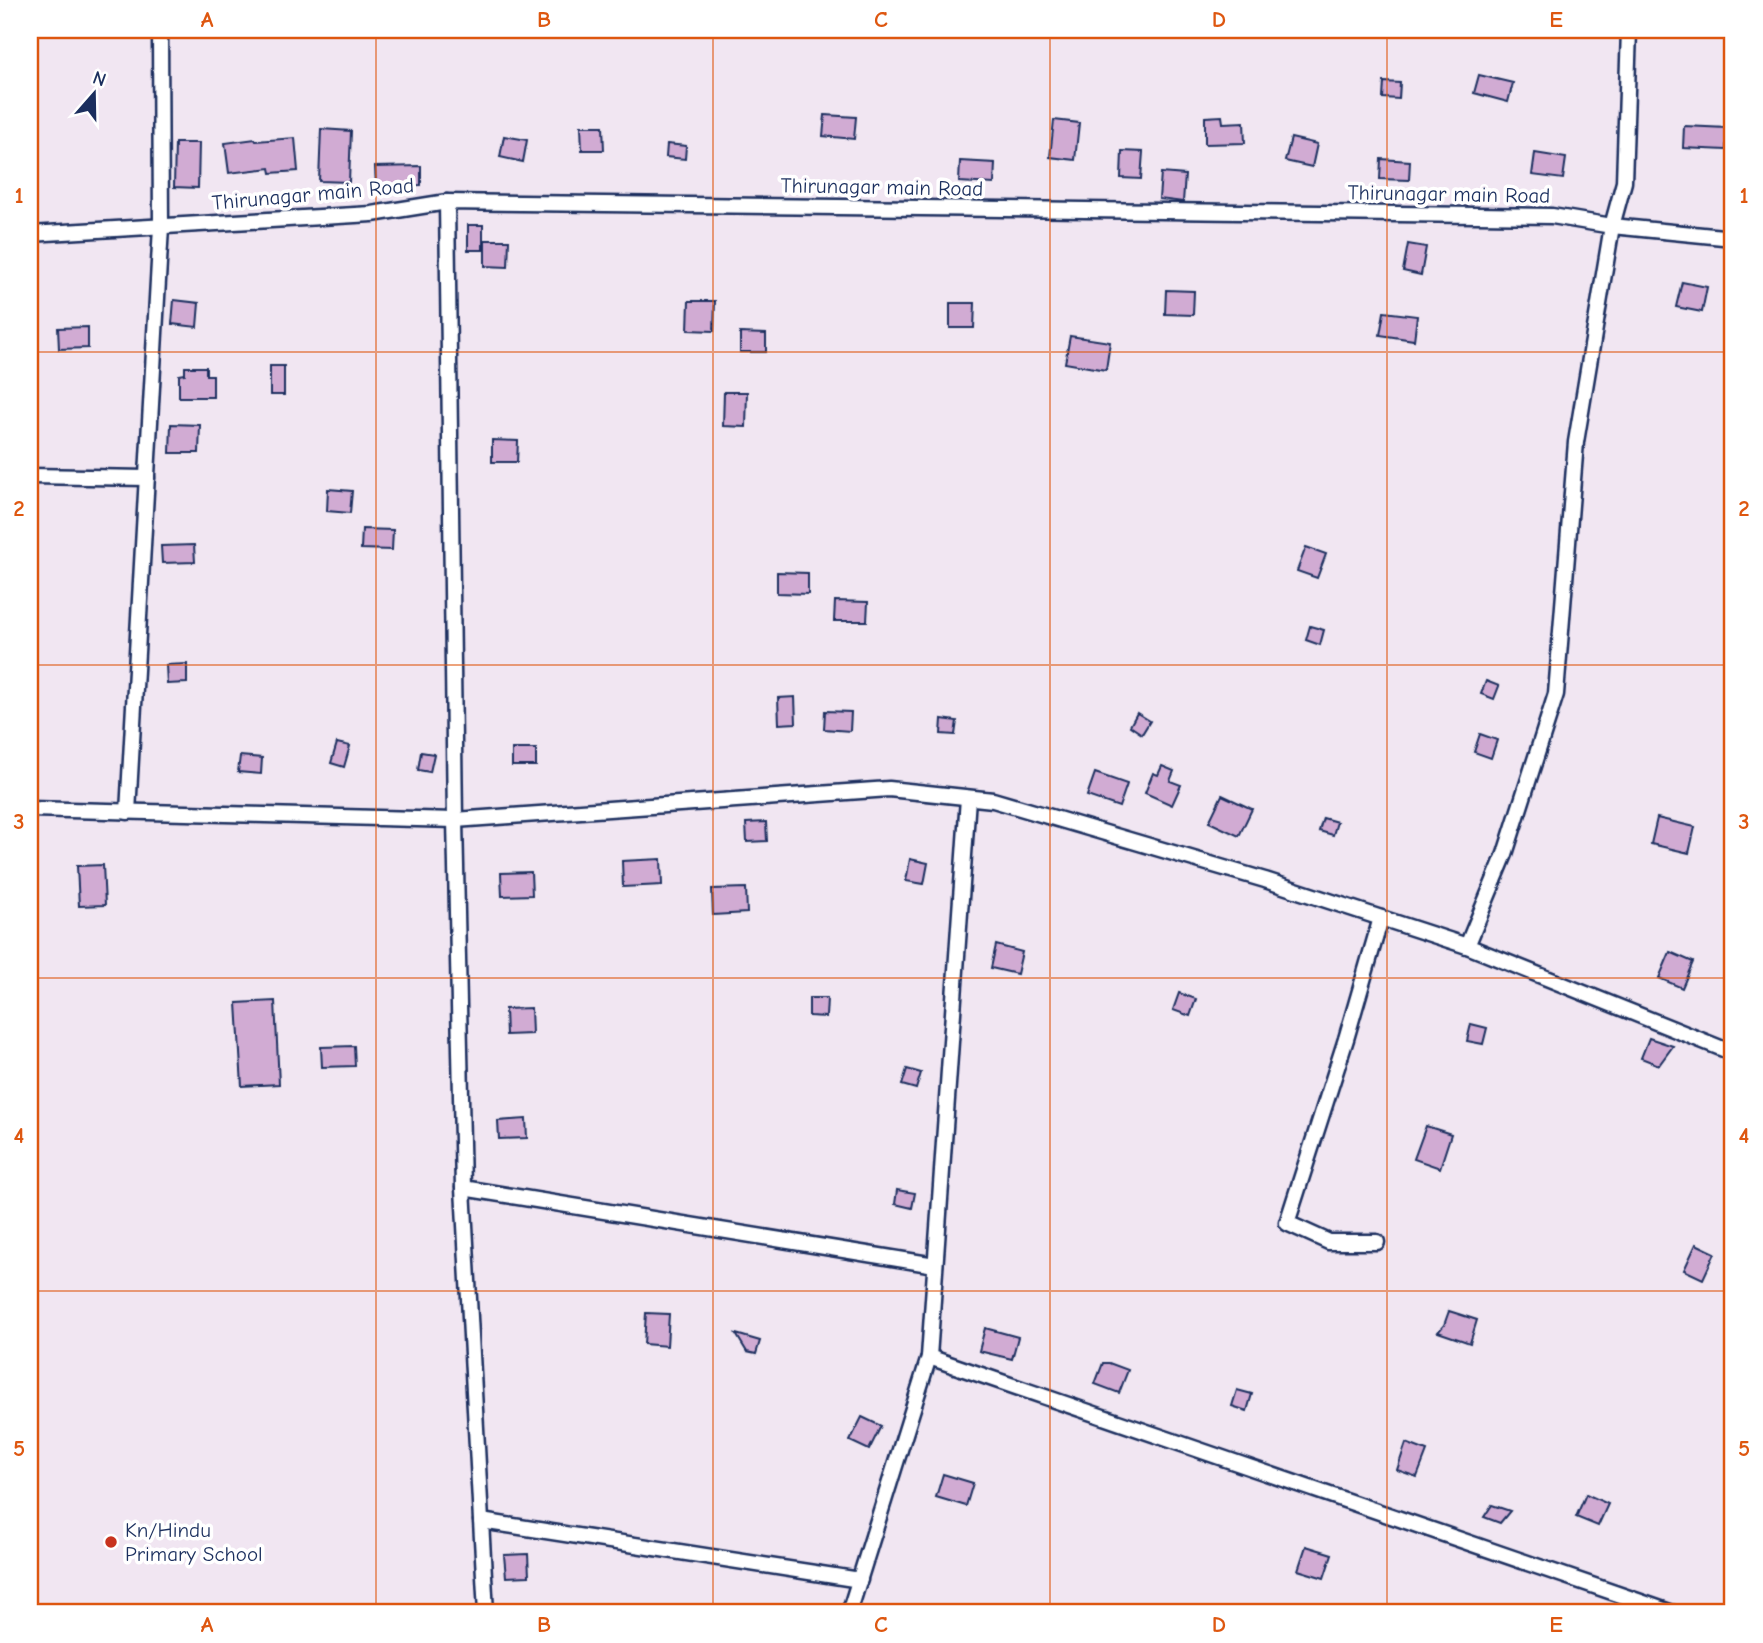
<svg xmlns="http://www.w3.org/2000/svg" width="1763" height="1643" font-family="'Comic Neue',sans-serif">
<rect width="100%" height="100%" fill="#f1e6f2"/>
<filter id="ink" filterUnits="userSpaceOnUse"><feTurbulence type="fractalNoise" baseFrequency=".0143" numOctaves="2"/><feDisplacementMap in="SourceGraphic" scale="14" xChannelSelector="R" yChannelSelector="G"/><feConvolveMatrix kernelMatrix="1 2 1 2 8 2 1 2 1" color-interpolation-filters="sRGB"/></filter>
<g filter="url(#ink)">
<g fill="#d1abd3" stroke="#1b2f5e" stroke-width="2">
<polygon points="1479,75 1513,83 1508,102 1474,93"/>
<polygon points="1384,82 1400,83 1399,99 1383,98"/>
<polygon points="825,115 856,117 854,139 823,136"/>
<polygon points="1222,116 1223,123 1244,122 1245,143 1205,144 1205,117"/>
<polygon points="1054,120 1079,123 1075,160 1050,157"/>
<polygon points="581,126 603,126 604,150 582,150"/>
<polygon points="1684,126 1727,128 1726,150 1683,148"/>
<polygon points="321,129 351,131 349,182 319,181"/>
<polygon points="504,136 527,140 523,162 500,157"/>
<polygon points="295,138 298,171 271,173 270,168 229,173 225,143 255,139 256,141"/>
<polygon points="1291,138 1317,144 1312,167 1285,161"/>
<polygon points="175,143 199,143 198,188 174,187"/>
<polygon points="667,144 686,146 685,159 666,157"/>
<polygon points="1122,151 1143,152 1141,179 1121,178"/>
<polygon points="1535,153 1566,158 1563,179 1532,175"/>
<polygon points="1381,159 1410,161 1409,180 1380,179"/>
<polygon points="960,161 995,163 994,184 959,182"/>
<polygon points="421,166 421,185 376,186 375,167"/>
<polygon points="1161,173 1185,175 1183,202 1159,199"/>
<rect x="468" y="225" width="15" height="25"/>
<polygon points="485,240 509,240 508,267 485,266"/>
<polygon points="1408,244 1426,247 1421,275 1403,271"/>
<polygon points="1682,282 1707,287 1702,312 1676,307"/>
<polygon points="1166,290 1194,291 1193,315 1165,314"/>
<polygon points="174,300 199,303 197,327 172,324"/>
<polygon points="689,301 715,301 714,331 688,330"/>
<polygon points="950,303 975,303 974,328 950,328"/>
<polygon points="1384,312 1417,316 1414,340 1380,335"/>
<polygon points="88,327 88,348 59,349 58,328"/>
<polygon points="740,333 766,334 766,352 740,352"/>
<polygon points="1070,336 1110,342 1106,370 1065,363"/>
<rect x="270" y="366" width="14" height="29"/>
<polygon points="185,367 206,367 206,375 213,375 213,397 179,397 179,375 185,374"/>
<polygon points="724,392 747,392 746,427 723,426"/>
<polygon points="171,424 200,425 199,453 170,453"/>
<polygon points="492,440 518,441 517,462 492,462"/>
<polygon points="328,489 352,491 350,513 327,511"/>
<polygon points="362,529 393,530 392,550 361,549"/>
<polygon points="194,545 195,562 162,563 161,546"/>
<polygon points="1306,547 1326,554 1317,578 1297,571"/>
<polygon points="777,572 808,573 808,594 777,593"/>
<polygon points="835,601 868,602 867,621 834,621"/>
<polygon points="1310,626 1324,630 1320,645 1306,640"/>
<polygon points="187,664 187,683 167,684 166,665"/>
<polygon points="1486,681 1499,686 1494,699 1481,694"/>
<polygon points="795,697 796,723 779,724 778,698"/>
<polygon points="825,711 851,712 850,731 824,729"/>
<polygon points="1137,713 1150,721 1142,734 1130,726"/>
<polygon points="942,719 957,721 955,735 941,734"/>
<polygon points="1480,734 1497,740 1491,758 1474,752"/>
<polygon points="337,743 350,746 344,767 331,763"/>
<rect x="512" y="749" width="24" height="17"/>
<polygon points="421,752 434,754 430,772 418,770"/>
<polygon points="240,756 262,758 261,774 238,772"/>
<polygon points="1162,766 1174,771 1170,781 1181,785 1172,805 1145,793 1153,773 1158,775"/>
<polygon points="1095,773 1127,784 1119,807 1087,796"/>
<polygon points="1222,795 1252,809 1239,836 1209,822"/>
<polygon points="1323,818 1337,822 1333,835 1319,831"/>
<polygon points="1657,818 1695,827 1689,853 1651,844"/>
<polygon points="766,822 767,841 747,842 746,823"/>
<polygon points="661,859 662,885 623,887 622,861"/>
<polygon points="910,859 928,863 924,884 906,881"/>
<polygon points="103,865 105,905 79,906 77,866"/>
<polygon points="531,872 532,895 502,896 501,873"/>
<polygon points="746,888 747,913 713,915 712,889"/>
<polygon points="996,945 1022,952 1017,974 991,968"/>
<polygon points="1670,952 1693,962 1682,988 1659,978"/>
<polygon points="1179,993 1196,999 1190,1016 1173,1010"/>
<polygon points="809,998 827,998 826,1017 809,1016"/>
<polygon points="275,1001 279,1084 242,1086 237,1003"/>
<polygon points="531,1008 532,1034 506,1035 505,1009"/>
<polygon points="1471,1024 1487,1028 1483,1044 1467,1041"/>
<polygon points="1649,1038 1673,1046 1659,1065 1641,1058"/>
<polygon points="354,1046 355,1066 322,1067 321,1047"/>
<polygon points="907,1069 921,1073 916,1089 902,1085"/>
<polygon points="526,1119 527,1138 499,1139 498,1121"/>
<polygon points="1426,1126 1451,1134 1440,1168 1414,1159"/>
<polygon points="897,1190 915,1193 912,1208 895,1204"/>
<polygon points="1696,1244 1715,1253 1703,1279 1684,1270"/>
<polygon points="1449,1311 1477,1320 1470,1343 1438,1332 1444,1325"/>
<polygon points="646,1313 669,1314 667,1346 644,1344"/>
<polygon points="985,1328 1018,1337 1012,1359 979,1351"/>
<polygon points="736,1334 760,1341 756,1354 747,1352"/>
<polygon points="1103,1363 1109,1363 1128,1370 1119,1393 1095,1384"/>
<polygon points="1237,1390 1252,1394 1247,1411 1232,1406"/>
<polygon points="862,1417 881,1426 869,1450 850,1441"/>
<polygon points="1406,1443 1427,1451 1417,1477 1397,1470"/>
<polygon points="943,1474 973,1483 966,1506 936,1497"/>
<polygon points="1586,1494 1608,1504 1598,1526 1576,1517"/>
<polygon points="1492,1505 1510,1511 1500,1523 1484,1517"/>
<polygon points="1306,1546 1332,1554 1324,1578 1298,1570"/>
<polygon points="528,1554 529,1576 506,1577 504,1555"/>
</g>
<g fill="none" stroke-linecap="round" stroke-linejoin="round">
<defs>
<g id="street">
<polyline points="447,202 455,820 463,1188 486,1613"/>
<polyline points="30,234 372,214 447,202 1552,216 1612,226 1733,238"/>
<polyline points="30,476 147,478"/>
<polyline points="30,809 455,820 889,789 993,800 1265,880 1467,946 1733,1053"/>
<polyline points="128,812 161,227 160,30"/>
<polyline points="1467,946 1505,854 1556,694 1576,442 1612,226 1624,182 1629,30"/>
<polyline points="463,1188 935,1265"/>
<polyline points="1377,1242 1329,1242 1287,1223 1346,1039 1381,918"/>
<polyline points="929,1357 1673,1613"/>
<polyline points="481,1521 860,1580"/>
<polyline points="849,1613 929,1357 968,798"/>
</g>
</defs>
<use href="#street" stroke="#1b2f5e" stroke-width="19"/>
<use href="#street" stroke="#fff" stroke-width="14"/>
</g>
</g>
<path fill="none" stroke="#de5710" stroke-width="2" stroke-opacity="0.55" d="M 376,30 L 376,1613M 713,30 L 713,1613M 1050,30 L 1050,1613M 1387,30 L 1387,1613M 30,352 L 1733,352M 30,665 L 1733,665M 30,978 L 1733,978M 30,1291 L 1733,1291"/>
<circle fill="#c8321e" stroke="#fff" stroke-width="2.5" cx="111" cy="1542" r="7"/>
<g text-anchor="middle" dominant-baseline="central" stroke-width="7" stroke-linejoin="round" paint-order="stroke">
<g font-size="21" fill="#1b2f5e" stroke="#fff">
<text transform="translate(882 187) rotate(1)">Thirunagar main Road</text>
<text transform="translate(313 194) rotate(-5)">Thirunagar main Road</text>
<text transform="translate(1449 194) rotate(1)">Thirunagar main Road</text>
</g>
<g font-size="21" fill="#1b2f5e" stroke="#fff" text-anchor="start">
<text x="125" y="1530">Kn/Hindu<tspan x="125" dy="24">Primary School</tspan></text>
</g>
</g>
<rect width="1763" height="1643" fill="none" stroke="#fff" stroke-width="77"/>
<g transform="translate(94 94) rotate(20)" stroke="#ffffff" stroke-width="5" paint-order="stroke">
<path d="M0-5L12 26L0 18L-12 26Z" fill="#1b2f5e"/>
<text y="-10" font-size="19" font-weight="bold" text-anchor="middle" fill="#1b2f5e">N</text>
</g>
<rect x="38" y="38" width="1686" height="1566" fill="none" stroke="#de5710" stroke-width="2.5"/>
<g font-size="23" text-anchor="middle" font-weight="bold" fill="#de5710">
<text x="207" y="27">A</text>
<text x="544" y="27">B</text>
<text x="881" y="27">C</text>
<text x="1219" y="27">D</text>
<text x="1556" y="27">E</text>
<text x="19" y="203">1</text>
<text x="1744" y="203">1</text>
<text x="19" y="516">2</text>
<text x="1744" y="516">2</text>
<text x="19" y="829">3</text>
<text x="1744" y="829">3</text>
<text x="19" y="1143">4</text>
<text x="1744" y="1143">4</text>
<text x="19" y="1456">5</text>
<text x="1744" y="1456">5</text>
<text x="207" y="1632">A</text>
<text x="544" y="1632">B</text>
<text x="881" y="1632">C</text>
<text x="1219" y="1632">D</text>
<text x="1556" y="1632">E</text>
</g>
</svg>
